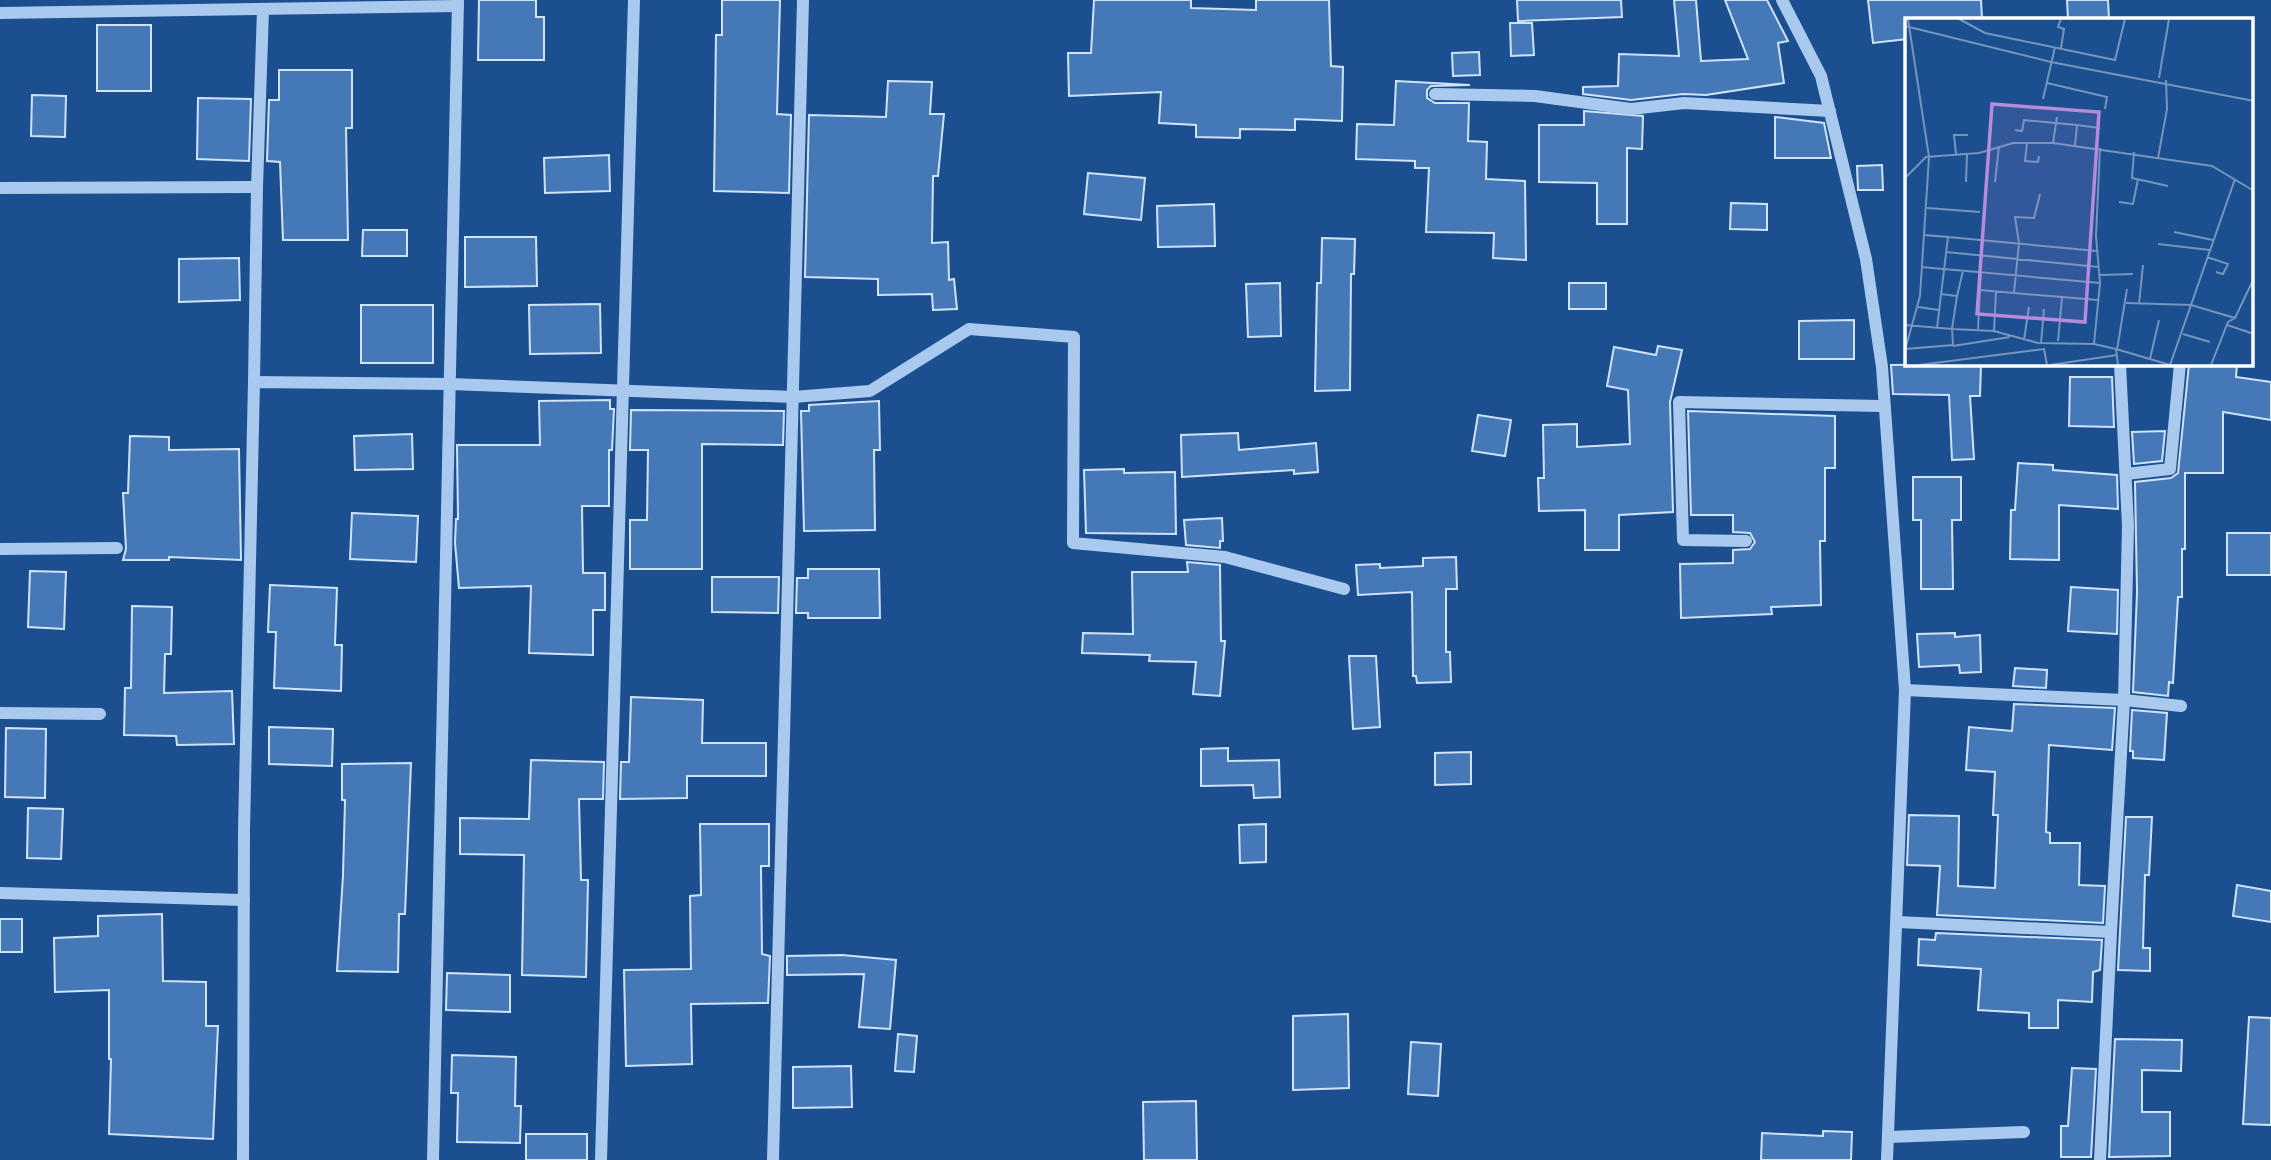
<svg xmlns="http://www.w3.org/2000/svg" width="2271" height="1160" font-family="'Fira Sans Condensed',sans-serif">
<rect width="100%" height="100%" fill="#1b4f8f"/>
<g fill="#4478b7" stroke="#cfe3fa" stroke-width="2">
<polygon points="479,0 536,0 536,17 544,17 544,60 478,60"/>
<polygon points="722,0 780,0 777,114 791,115 789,193 714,191 716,35 722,35"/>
<polygon points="1094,0 1191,0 1191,8 1256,10 1256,0 1329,0 1331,66 1343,67 1342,121 1295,119 1295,130 1240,129 1240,138 1196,137 1196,125 1159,123 1161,92 1069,96 1068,53 1091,53"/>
<polygon points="1517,0 1621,0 1622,17 1518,21"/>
<polygon points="1674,0 1696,0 1701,61 1748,59 1725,0 1767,0 1788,41 1778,43 1784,83 1706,95 1683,94 1631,100 1583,94 1583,87 1618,86 1619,54 1679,56"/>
<polygon points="1868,0 1981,0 1982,19 1907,19 1907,39 1873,43"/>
<polygon points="2067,0 2108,0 2109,19 2068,19"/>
<polygon points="1510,23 1532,23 1534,55 1511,56"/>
<rect x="97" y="25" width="54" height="66"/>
<polygon points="1479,52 1480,75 1453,76 1452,53"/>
<polygon points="279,70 352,70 352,128 346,128 348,240 283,240 280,162 267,161 269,100 279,100"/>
<polygon points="888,81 932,82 930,114 944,114 938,176 933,176 932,243 948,242 949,280 954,279 957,309 933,310 932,294 878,295 878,279 805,277 809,115 886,117"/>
<polygon points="1396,81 1470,85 1431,86 1427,90 1427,98 1435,103 1469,103 1468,141 1487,142 1486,179 1525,181 1526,260 1493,258 1494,233 1426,232 1429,168 1415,168 1415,161 1356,159 1357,124 1394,125"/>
<polygon points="32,95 66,96 65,137 31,136"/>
<polygon points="198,98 251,99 249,161 197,159"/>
<polygon points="1584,111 1643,116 1642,149 1627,148 1627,224 1597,224 1597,183 1539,182 1539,125 1584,125"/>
<polygon points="1775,117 1824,123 1831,158 1775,158"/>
<polygon points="609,155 610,191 545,193 544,158"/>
<polygon points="1882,165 1883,190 1858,190 1857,166"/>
<polygon points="1088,173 1145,178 1141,220 1084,214"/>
<polygon points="1731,203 1767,204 1767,230 1730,229"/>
<polygon points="1214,204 1215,246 1158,247 1157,206"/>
<polygon points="363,230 407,230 407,256 362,256"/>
<polygon points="465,237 536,237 537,286 465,287"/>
<polygon points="1322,238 1355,239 1354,274 1351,274 1350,390 1315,391 1317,283 1321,283"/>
<polygon points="239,258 240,300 179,302 179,259"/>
<polygon points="1280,283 1281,336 1248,337 1246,284"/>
<rect x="1569" y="283" width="37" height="26"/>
<polygon points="600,304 601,353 530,354 529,305"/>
<rect x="361" y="305" width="72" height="58"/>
<polygon points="1854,320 1854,359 1799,359 1799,321"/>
<polygon points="1658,346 1682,350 1670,402 1673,512 1619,515 1619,550 1585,550 1585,510 1539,511 1538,478 1544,478 1543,425 1577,424 1577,447 1630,444 1628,390 1607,386 1614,347 1656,355"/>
<polygon points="1981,364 1980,396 1970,396 1974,459 1952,460 1949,395 1893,394 1891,365"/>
<polygon points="2189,364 2237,364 2236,377 2271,382 2271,420 2223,412 2223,473 2185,473 2185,549 2182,549 2182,597 2178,597 2173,683 2169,682 2168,696 2133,692 2137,592 2135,482 2171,478 2178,473"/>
<polygon points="2070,377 2112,377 2114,427 2069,426"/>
<polygon points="610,400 610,409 614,409 612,450 609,450 609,506 582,506 583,573 605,573 605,610 593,610 593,655 529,653 531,586 459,588 455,543 456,519 458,519 457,445 540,445 539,401"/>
<polygon points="879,401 880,450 874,450 875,530 804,531 801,411 809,411 809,405"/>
<polygon points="631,410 784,411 783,445 702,444 702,569 630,569 630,520 647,520 648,450 630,450"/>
<polygon points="1688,411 1835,416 1835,468 1825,468 1825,541 1820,541 1821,605 1771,607 1772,614 1681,618 1680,564 1733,563 1733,550 1750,549 1755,542 1750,533 1733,532 1733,515 1691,515"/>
<polygon points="1478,415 1511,420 1505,456 1472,451"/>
<polygon points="2165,431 2162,461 2134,464 2132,432"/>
<polygon points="1238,433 1239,450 1316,443 1318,472 1294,474 1294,470 1182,477 1181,435"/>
<polygon points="412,434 413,469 355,470 354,436"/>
<polygon points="130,436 169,437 169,450 239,449 241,560 169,557 169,560 123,560 126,549 123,493 128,493"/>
<polygon points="2018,463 2053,465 2053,470 2117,475 2118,509 2059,505 2059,560 2010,559 2011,510 2015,510"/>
<polygon points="1124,469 1124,473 1175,472 1176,534 1086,533 1084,470"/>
<polygon points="1913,477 1961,477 1961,520 1952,520 1953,589 1921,589 1921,520 1913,520"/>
<polygon points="352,513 418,516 416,562 350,559"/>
<polygon points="1222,518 1223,541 1220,541 1220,548 1186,545 1184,520"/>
<rect x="2227" y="533" width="44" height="42"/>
<polygon points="1456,557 1457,589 1446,589 1446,652 1450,652 1451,682 1417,683 1416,676 1413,676 1412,592 1358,595 1356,565 1380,564 1380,568 1423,566 1423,558"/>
<polygon points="1187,562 1220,565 1221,641 1225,641 1220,696 1193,694 1196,662 1149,661 1150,655 1082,653 1083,633 1133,634 1132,572 1188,572"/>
<polygon points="808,569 879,569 880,618 808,618 808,613 796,613 797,578 808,578"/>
<polygon points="30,571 66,572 64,629 28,627"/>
<polygon points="712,577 779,577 778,613 712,612"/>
<polygon points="270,585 337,588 335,645 342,645 341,691 274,688 276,632 268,632"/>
<polygon points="2071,587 2118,590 2117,634 2068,631"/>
<polygon points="132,606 172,607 171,654 165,654 164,693 232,691 234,744 177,745 176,736 124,735 125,688 131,688"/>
<polygon points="1955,633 1955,637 1980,635 1981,672 1960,673 1959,665 1919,667 1917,634"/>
<polygon points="1349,656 1376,656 1380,727 1353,729"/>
<polygon points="2015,668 2047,670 2046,688 2013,686"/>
<polygon points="631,697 703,700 702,743 766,743 766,776 687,776 687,798 620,799 621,762 629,762"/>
<polygon points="2014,704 2115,708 2112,750 2049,745 2046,832 2050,833 2050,843 2080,843 2079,885 2105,886 2103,923 1937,915 1940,866 1907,865 1909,815 1959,816 1958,886 1995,888 1998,815 1993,815 1995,772 1966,770 1969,727 2012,731"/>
<polygon points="2132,710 2167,713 2164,760 2133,758 2133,751 2130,751"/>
<polygon points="269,727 333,729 332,766 269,764"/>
<polygon points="6,728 46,729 45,798 5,797"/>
<polygon points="1228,748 1228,761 1279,760 1280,797 1254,798 1253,785 1201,786 1201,749"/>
<polygon points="1471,752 1471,784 1435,785 1435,753"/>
<polygon points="531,760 604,762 603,799 579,799 581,880 588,880 586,977 522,975 524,855 460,854 460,818 529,819"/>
<polygon points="411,763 405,914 399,914 398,972 337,971 343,875 345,800 342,800 342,764"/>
<polygon points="28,808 63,809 61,859 27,858"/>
<polygon points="2126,817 2152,817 2149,875 2145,875 2143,948 2150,948 2150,971 2118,970"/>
<polygon points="700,824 769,824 769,866 761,866 762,954 770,956 768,1003 691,1004 692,1064 626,1066 624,970 691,969 690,896 701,895"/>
<polygon points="1266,824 1266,862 1240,863 1239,825"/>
<polygon points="2237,885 2271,891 2271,922 2233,916"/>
<polygon points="162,914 163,981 206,982 206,1026 218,1026 213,1139 109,1134 111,1059 109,1059 109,990 55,992 54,938 98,936 98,916"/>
<rect x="0" y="919" width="22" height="33"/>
<polygon points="1936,933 2102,940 2100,970 2093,972 2092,1002 2058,1000 2058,1028 2029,1028 2029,1013 1978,1010 1981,969 1918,965 1919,939 1935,940"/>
<polygon points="842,955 896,960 890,1029 859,1027 864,974 787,975 787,956"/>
<polygon points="447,973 510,975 510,1012 446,1010"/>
<polygon points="1348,1014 1349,1088 1293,1090 1293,1016"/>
<polygon points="2249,1017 2271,1018 2271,1125 2243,1124"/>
<polygon points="898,1034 917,1036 914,1072 895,1071"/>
<polygon points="2115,1039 2182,1040 2181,1071 2142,1070 2142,1112 2170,1112 2170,1156 2109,1157"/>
<polygon points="1411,1042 1441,1044 1438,1096 1408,1094"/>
<polygon points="452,1055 516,1057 515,1106 521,1106 520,1143 457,1142 458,1093 451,1093"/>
<polygon points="851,1066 852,1107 793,1108 793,1067"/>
<polygon points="2072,1068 2096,1069 2091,1157 2061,1157 2061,1126 2068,1126"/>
<polygon points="1196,1101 1197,1160 1144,1160 1143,1102"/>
<polygon points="1823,1131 1852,1132 1851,1160 1761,1160 1762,1133 1823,1136"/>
<rect x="526" y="1134" width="61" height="26"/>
</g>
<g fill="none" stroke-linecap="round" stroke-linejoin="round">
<g stroke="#a9c9ee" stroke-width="12">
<polyline points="1782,0 1821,76 1866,259 1882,367 1905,690 1887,1160"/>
<polyline points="0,13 458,6"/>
<polyline points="1435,94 1535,96 1631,109 1684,103 1830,111"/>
<polyline points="0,188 257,187"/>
<polyline points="254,382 257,187 263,10"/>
<polyline points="2126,474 2170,469 2180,364"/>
<polyline points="1746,541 1683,540 1679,402 1882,406"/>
<polyline points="0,549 117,548"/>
<polyline points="1905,690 2124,700 2181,706"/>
<polyline points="0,713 100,714"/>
<polyline points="0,893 244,900"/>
<polyline points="1898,922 2111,932 2100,1160"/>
<polyline points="2111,932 2124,700 2128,526 2120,364"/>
<polyline points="1888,1137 2024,1132"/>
<polyline points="243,1160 244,830 254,382 450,384 793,397 870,391 969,329 1074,337 1073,543 1225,557 1344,589"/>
<polyline points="433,1160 458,0"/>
<polyline points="601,1160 634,0"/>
<polyline points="773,1160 803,0"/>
</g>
</g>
<g transform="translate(1905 18)">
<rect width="348" height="348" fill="#1b4f8f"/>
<path fill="none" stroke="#7695bc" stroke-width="2" d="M 54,1 L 80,15 L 210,42 L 220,1M 0,8 L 146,44 L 349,83M 156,30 L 159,11 L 153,9 L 156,1M 254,60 L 264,1M 142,65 L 202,79 L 200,91M 138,81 L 150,29M 110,112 L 117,113 L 119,102 L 172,107M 122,125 L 120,143 L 133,144 L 134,138M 148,125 L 152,99M 170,127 L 172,107 L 195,110M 229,134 L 227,160 L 263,168M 51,136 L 49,117 L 63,117M 253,140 L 262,91 L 261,62M 0,160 L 21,139 L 74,135 L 108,125 L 148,125 L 307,148 L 349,173M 61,164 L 62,136M 90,164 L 94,128M 135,176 L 129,200 L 110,199 L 114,225 L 109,275 L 193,282M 214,184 L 228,186 L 233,161M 22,190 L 75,194M 269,214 L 308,222M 19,217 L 43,219 L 32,310M 43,219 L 192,233M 253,226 L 305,232M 41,234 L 194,249M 302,239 L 323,246 L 318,256 L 311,254M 16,249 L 195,265M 195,257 L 228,256M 75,272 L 109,275M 36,276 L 52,278 L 47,311 L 89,313 L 133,325 L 189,326 L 211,331 L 213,347M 52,278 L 58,253M 221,285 L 286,287 L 330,300 L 349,260M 234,286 L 238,247M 13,289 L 34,292M 0,307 L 47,311 L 48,327 L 0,331M 322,307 L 349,316M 73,311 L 76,254M 89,313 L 91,274M 278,316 L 305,324M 119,322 L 124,289M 153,323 L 157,280M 136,325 L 139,291M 189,326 L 195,265 L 191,218 L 195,130M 48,328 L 105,319M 211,331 L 265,347M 0,332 L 15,278 L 24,139 L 3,1M 212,332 L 222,271M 245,341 L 254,302M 14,347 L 139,331 L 142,347M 145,347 L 212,337M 265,347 L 330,161M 306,347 L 323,304 L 330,300"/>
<path fill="#b68bdc" fill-opacity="0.15" stroke="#b68bdc" stroke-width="3.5" d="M 87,86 L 194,94 L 180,304 L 72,296 Z"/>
<rect width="348" height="348" fill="none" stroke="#fff" stroke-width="3.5"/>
</g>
</svg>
